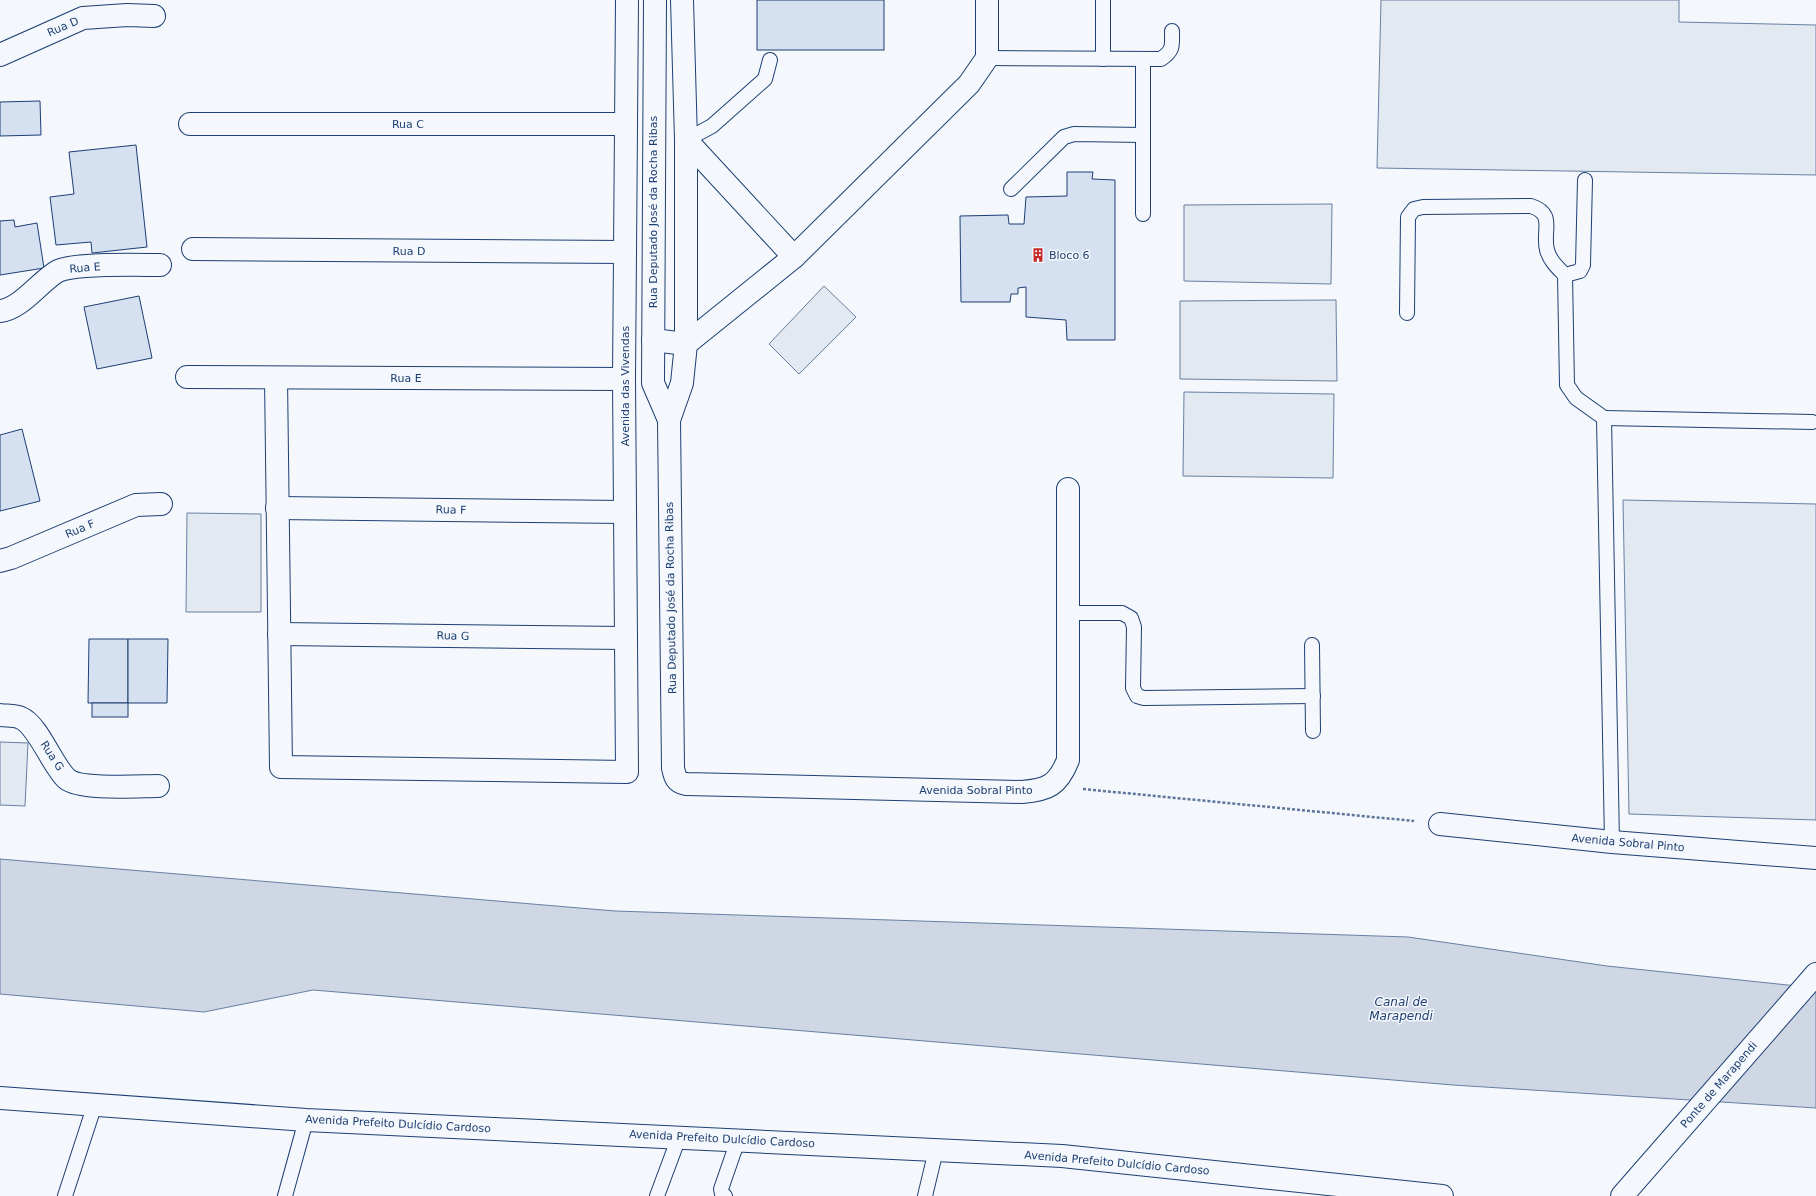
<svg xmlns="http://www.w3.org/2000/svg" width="1816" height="1196" font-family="'DejaVu Sans',sans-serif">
<rect width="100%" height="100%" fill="#f4f7fb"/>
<g fill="#e3e9f0" stroke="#687fa3">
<polygon points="1381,0 1679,0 1679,22 1816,25 1816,175 1377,168"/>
<polygon points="1332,204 1331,284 1184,281 1184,205"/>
<polygon points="824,286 856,317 799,374 769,344"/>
<polygon points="1336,300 1337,381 1180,379 1180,301"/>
<polygon points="1184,392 1334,394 1333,478 1183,476"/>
<polygon points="1623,500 1816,504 1816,820 1629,814"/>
<polygon points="187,513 261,514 261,612 186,612"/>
<polygon points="0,742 28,743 25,806 0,805"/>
</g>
<polygon fill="#cfd7e4" stroke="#687fa3" points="0,859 615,911 1408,937 1607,966 1816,988 1816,1108 1453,1085 313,990 204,1012 0,994"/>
<g fill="#d5e0f0" stroke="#1d3f73">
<rect x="757" y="0" width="127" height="50"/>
<polygon points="40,101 41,135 0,136 0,102"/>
<polygon points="136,145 147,247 92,253 91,242 56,245 50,197 74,194 69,152"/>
<polygon points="1067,172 1093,172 1092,179 1115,180 1115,340 1067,340 1066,320 1026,317 1026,287 1018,288 1018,294 1011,294 1010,302 961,302 960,216 1008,215 1009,224 1024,224 1026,197 1067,196"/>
<polygon points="14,220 15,227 37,223 44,268 0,275 0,221"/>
<polygon points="139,296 152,358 97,369 84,307"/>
<polygon points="22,429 40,501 0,511 0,435"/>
<polygon points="89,639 128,639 128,703 88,703"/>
<polygon points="128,639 168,639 167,703 128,703"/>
<rect x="92" y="703" width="36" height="14"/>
</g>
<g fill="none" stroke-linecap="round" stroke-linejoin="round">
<defs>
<g id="lane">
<polyline points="1103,0 1103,59"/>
<path d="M 987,58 L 1161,59 C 1174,50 1172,46 1172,31"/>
<polyline points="1143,60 1143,214"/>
<polyline points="686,140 712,126 765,79 770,60"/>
<polyline points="1011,189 1064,137 1074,134 1143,135"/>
<polyline points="1565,275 1580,271 1583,265 1585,180"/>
<path d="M 1407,313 L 1408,217 L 1414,209 L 1423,207 L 1531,206 C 1556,214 1542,231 1547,250 C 1550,261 1558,268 1565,275 L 1567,385 L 1576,398 L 1604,418 L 1612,842"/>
<polyline points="1604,418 1812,422"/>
<polyline points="1068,613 1122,613 1131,618 1134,627 1133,688 1137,696 1144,698 1313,696"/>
<polyline points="1312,645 1313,731"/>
<polyline points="65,1196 95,1104"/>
<polyline points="285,1196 306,1120"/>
<polyline points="657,1196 679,1137"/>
<polyline points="725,1196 722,1194 721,1189 738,1140"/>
<polyline points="925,1196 936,1150"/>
</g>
<g id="street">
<polyline points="655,0 653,383 669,420"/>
<path d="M 682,0 L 686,140 L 686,344 L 682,383 L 669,420 L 673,768 C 675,777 676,782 686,784 L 1022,792 C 1048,790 1058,785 1068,760 L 1068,489"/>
<polyline points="0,55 83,18 127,15 154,16"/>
<polyline points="190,124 625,124"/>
<polyline points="686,140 794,257"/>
<polyline points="193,249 625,252"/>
<path d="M 0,311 C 21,309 40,281 58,271 C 76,263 138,265 160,265"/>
<polyline points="653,340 686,344 794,257 969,84 987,58 987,0"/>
<polyline points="187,377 624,379"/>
<polyline points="276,378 281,767 627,772 624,379 627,0"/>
<polyline points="277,508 625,512"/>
<polyline points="0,561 11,558 136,505 161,504"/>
<polyline points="279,634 626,638"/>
<path d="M 0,715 C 6,716 15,715 21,718 C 38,725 53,767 67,779 C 80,790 139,786 158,786"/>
<polyline points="1440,824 1612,842 1816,858"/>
</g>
<g id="secondary">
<polyline points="0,1098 306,1120 1062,1156 1442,1196"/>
<polyline points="1622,1196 1816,974"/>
</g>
</defs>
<use href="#lane" stroke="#1d3f73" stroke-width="16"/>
<use href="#street" stroke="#1d3f73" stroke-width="24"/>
<use href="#secondary" stroke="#1d3f73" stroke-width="24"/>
<polyline stroke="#5e769c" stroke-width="2.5" stroke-dasharray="3 2" stroke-linecap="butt" points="1083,789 1414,821"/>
<use href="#lane" stroke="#f4f7fb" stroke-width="14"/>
<use href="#street" stroke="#f4f7fb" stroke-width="22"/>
<use href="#secondary" stroke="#f4f7fb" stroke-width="22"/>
</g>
<defs>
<symbol id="building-bare" viewBox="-9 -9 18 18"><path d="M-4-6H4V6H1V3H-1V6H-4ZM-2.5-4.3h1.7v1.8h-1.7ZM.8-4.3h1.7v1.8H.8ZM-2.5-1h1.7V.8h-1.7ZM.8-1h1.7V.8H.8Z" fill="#c62828" stroke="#f4f7fb" stroke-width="2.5" paint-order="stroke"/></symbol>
</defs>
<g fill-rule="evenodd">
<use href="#building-bare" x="1028" y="245" width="20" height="20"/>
</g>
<g text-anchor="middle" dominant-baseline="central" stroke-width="3" stroke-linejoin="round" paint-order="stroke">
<g font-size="11" fill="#1d3f73" stroke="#f4f7fb">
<text transform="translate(63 27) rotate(-23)">Rua D</text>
<text x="408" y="124">Rua C</text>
<text transform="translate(653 212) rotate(-90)">Rua Deputado José da Rocha Ribas</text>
<text x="409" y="251">Rua D</text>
<text transform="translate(85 268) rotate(-5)">Rua E</text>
<text x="406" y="378">Rua E</text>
<text transform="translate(625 386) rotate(-90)">Avenida das Vivendas</text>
<text transform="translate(451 510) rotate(1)">Rua F</text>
<text transform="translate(80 529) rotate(-23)">Rua F</text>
<text transform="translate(671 598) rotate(-91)">Rua Deputado José da Rocha Ribas</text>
<text transform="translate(453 636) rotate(1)">Rua G</text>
<text transform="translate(52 756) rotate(57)">Rua G</text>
<text x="976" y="790">Avenida Sobral Pinto</text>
<text transform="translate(1628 843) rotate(5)">Avenida Sobral Pinto</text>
<text transform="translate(1719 1085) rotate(-49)">Ponte de Marapendi</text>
<text transform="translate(398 1124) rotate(3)">Avenida Prefeito Dulcídio Cardoso</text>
<text transform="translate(722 1139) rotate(3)">Avenida Prefeito Dulcídio Cardoso</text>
<text transform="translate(1117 1163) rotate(5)">Avenida Prefeito Dulcídio Cardoso</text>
</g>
<g font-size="11" fill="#1d3f73" stroke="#f4f7fb" text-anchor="start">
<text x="1049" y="255">Bloco 6</text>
</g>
<g font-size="12" font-style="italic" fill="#1d3f73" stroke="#f4f7fb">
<text x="1401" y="1002">Canal de<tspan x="1401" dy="14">Marapendi</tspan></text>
</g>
</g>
</svg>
